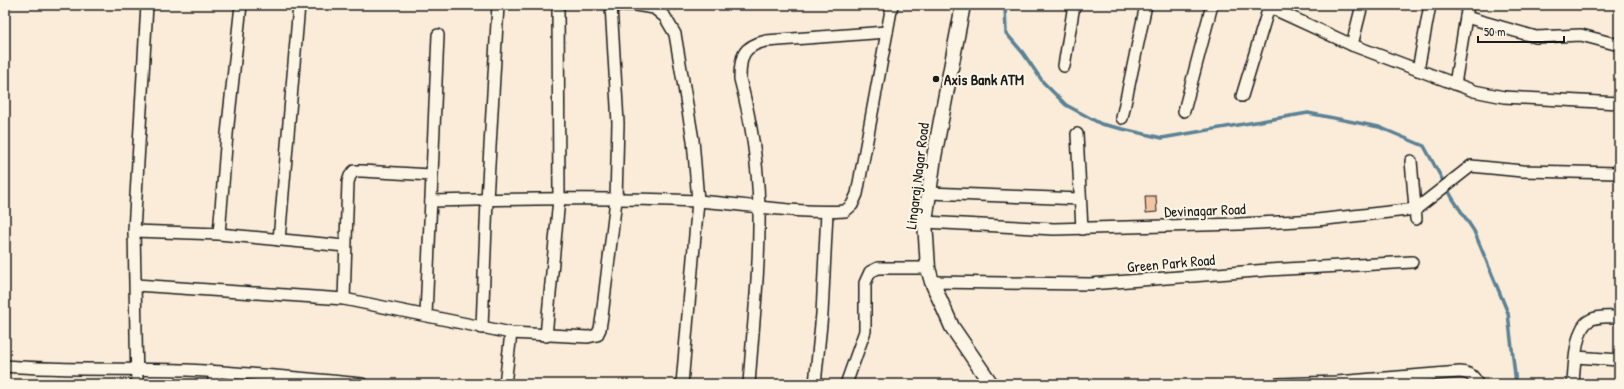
<svg xmlns="http://www.w3.org/2000/svg" width="1624" height="389" font-family="'Patrick Hand',sans-serif">
<rect width="100%" height="100%" fill="#faecd8"/>
<filter id="ink" filterUnits="userSpaceOnUse"><feTurbulence type="fractalNoise" baseFrequency=".025" numOctaves="2"/><feDisplacementMap in="SourceGraphic" scale="8" xChannelSelector="R" yChannelSelector="G"/><feConvolveMatrix kernelMatrix="1 2 1 2 8 2 1 2 1" color-interpolation-filters="sRGB"/></filter>
<g filter="url(#ink)">
<g fill="none" stroke-linecap="round" stroke-linejoin="round">
<polyline stroke="#5a8195" stroke-width="3.5" points="1005,5 1006,33 1023,53 1043,82 1066,105 1101,124 1162,138 1308,113 1379,127 1424,146 1453,199 1474,231 1508,313 1516,384"/>
</g>
<polygon fill="#f3c6a3" stroke="#1c1c1c" points="1145,196 1156,196 1157,212 1146,213"/>
<g fill="none" stroke-linecap="round" stroke-linejoin="round">
<defs>
<g id="minor">
<polyline points="611,5 635,5 654,8 665,17 675,34 693,140 698,201 682,384"/>
<polyline points="1265,5 1352,45 1474,91 1504,97 1619,103"/>
<polyline points="1466,17 1536,37 1581,35 1619,45"/>
<polyline points="1352,45 1362,5"/>
<polyline points="1064,66 1074,5"/>
<polyline points="1418,70 1430,5"/>
<polyline points="1455,84 1468,5"/>
<polyline points="1242,96 1269,7"/>
<polyline points="1184,111 1212,5"/>
<polyline points="1122,118 1146,5"/>
<polyline points="1077,134 1082,229"/>
<polyline points="1411,161 1416,219"/>
<polyline points="929,193 1080,199"/>
<path d="M 431,201 C 519,199 608,197 697,201 C 746,204 795,214 845,211 L 852,205 L 857,194 L 892,5"/>
<polyline points="925,222 1054,229 1239,224 1317,220 1416,209 1471,166 1522,171 1619,173"/>
<polyline points="134,231 219,234 345,246"/>
<polyline points="219,234 227,134 241,5"/>
<polyline points="279,240 299,5"/>
<polyline points="932,282 1090,284 1268,270 1412,262"/>
<polyline points="136,285 344,299 511,333 588,337 597,335 600,329 602,316 616,200 618,123 611,5"/>
<polyline points="344,299 348,182 350,176 354,171 362,171 431,175"/>
<polyline points="426,315 438,35"/>
<polyline points="482,328 487,200 498,5"/>
<polyline points="546,336 559,199 558,5"/>
<polyline points="1576,357 1619,360"/>
<path d="M 5,366 C 66,371 126,368 187,370 C 245,373 303,378 362,384"/>
<polyline points="137,384 134,231 147,5"/>
<polyline points="214,384 214,372"/>
<polyline points="505,384 511,333"/>
<path d="M 749,384 C 753,326 760,267 759,208 C 758,165 751,120 740,79 C 740,56 743,46 766,41 L 887,32"/>
<polyline points="815,384 822,314 827,212"/>
<polyline points="846,384 865,331 865,283 870,272 878,268 928,268"/>
<path d="M 1278,384 L 1337,382 L 1460,372 C 1469,373 1474,375 1477,384"/>
<path d="M 1573,384 C 1574,369 1575,334 1586,323 C 1594,315 1609,317 1619,317"/>
</g>
<polyline id="tertiary" points="963,5 934,157 925,222 928,268 932,282 952,327 991,384"/>
</defs>
<use href="#minor" stroke="#1c1c1c" stroke-width="14"/>
<use href="#tertiary" stroke="#1c1c1c" stroke-width="17"/>
<use href="#minor" stroke="#fcf5e5" stroke-width="11"/>
<use href="#tertiary" stroke="#fcf5e5" stroke-width="14"/>
</g>
</g>
<circle fill="#1c1c1c" stroke="#fcf5e5" stroke-width="1.5" cx="936" cy="79" r="4"/>
<g text-anchor="middle" dominant-baseline="central" stroke-width="4" stroke-linejoin="round" paint-order="stroke">
<g font-size="15" font-weight="bold" fill="#1c1c1c" stroke="#fcf5e5" text-anchor="start">
<text x="944" y="79">Axis Bank ATM</text>
</g>
<g font-size="15" fill="#1c1c1c" stroke="#fcf5e5">
<text transform="translate(917 176) rotate(-83)">Lingaraj Nagar Road</text>
<text transform="translate(1205 210) rotate(-2)">Devinagar Road</text>
<text transform="translate(1171 263) rotate(-5)">Green Park Road</text>
</g>
</g>
<rect width="1624" height="389" fill="none" stroke="#fcf5e5" stroke-width="20"/>
<rect x="10" y="10" width="1604" height="369" fill="none" stroke="#1c1c1c" stroke-width="1.5" filter="url(#ink)"/>
<path d="M1478 36v6h86v-6" fill="none" stroke="#1c1c1c" stroke-width="2"/>
<text x="1484" y="36" font-size="12" fill="#1c1c1c" stroke="#fcf5e5" stroke-width="3" paint-order="stroke">50 m</text>
</svg>
